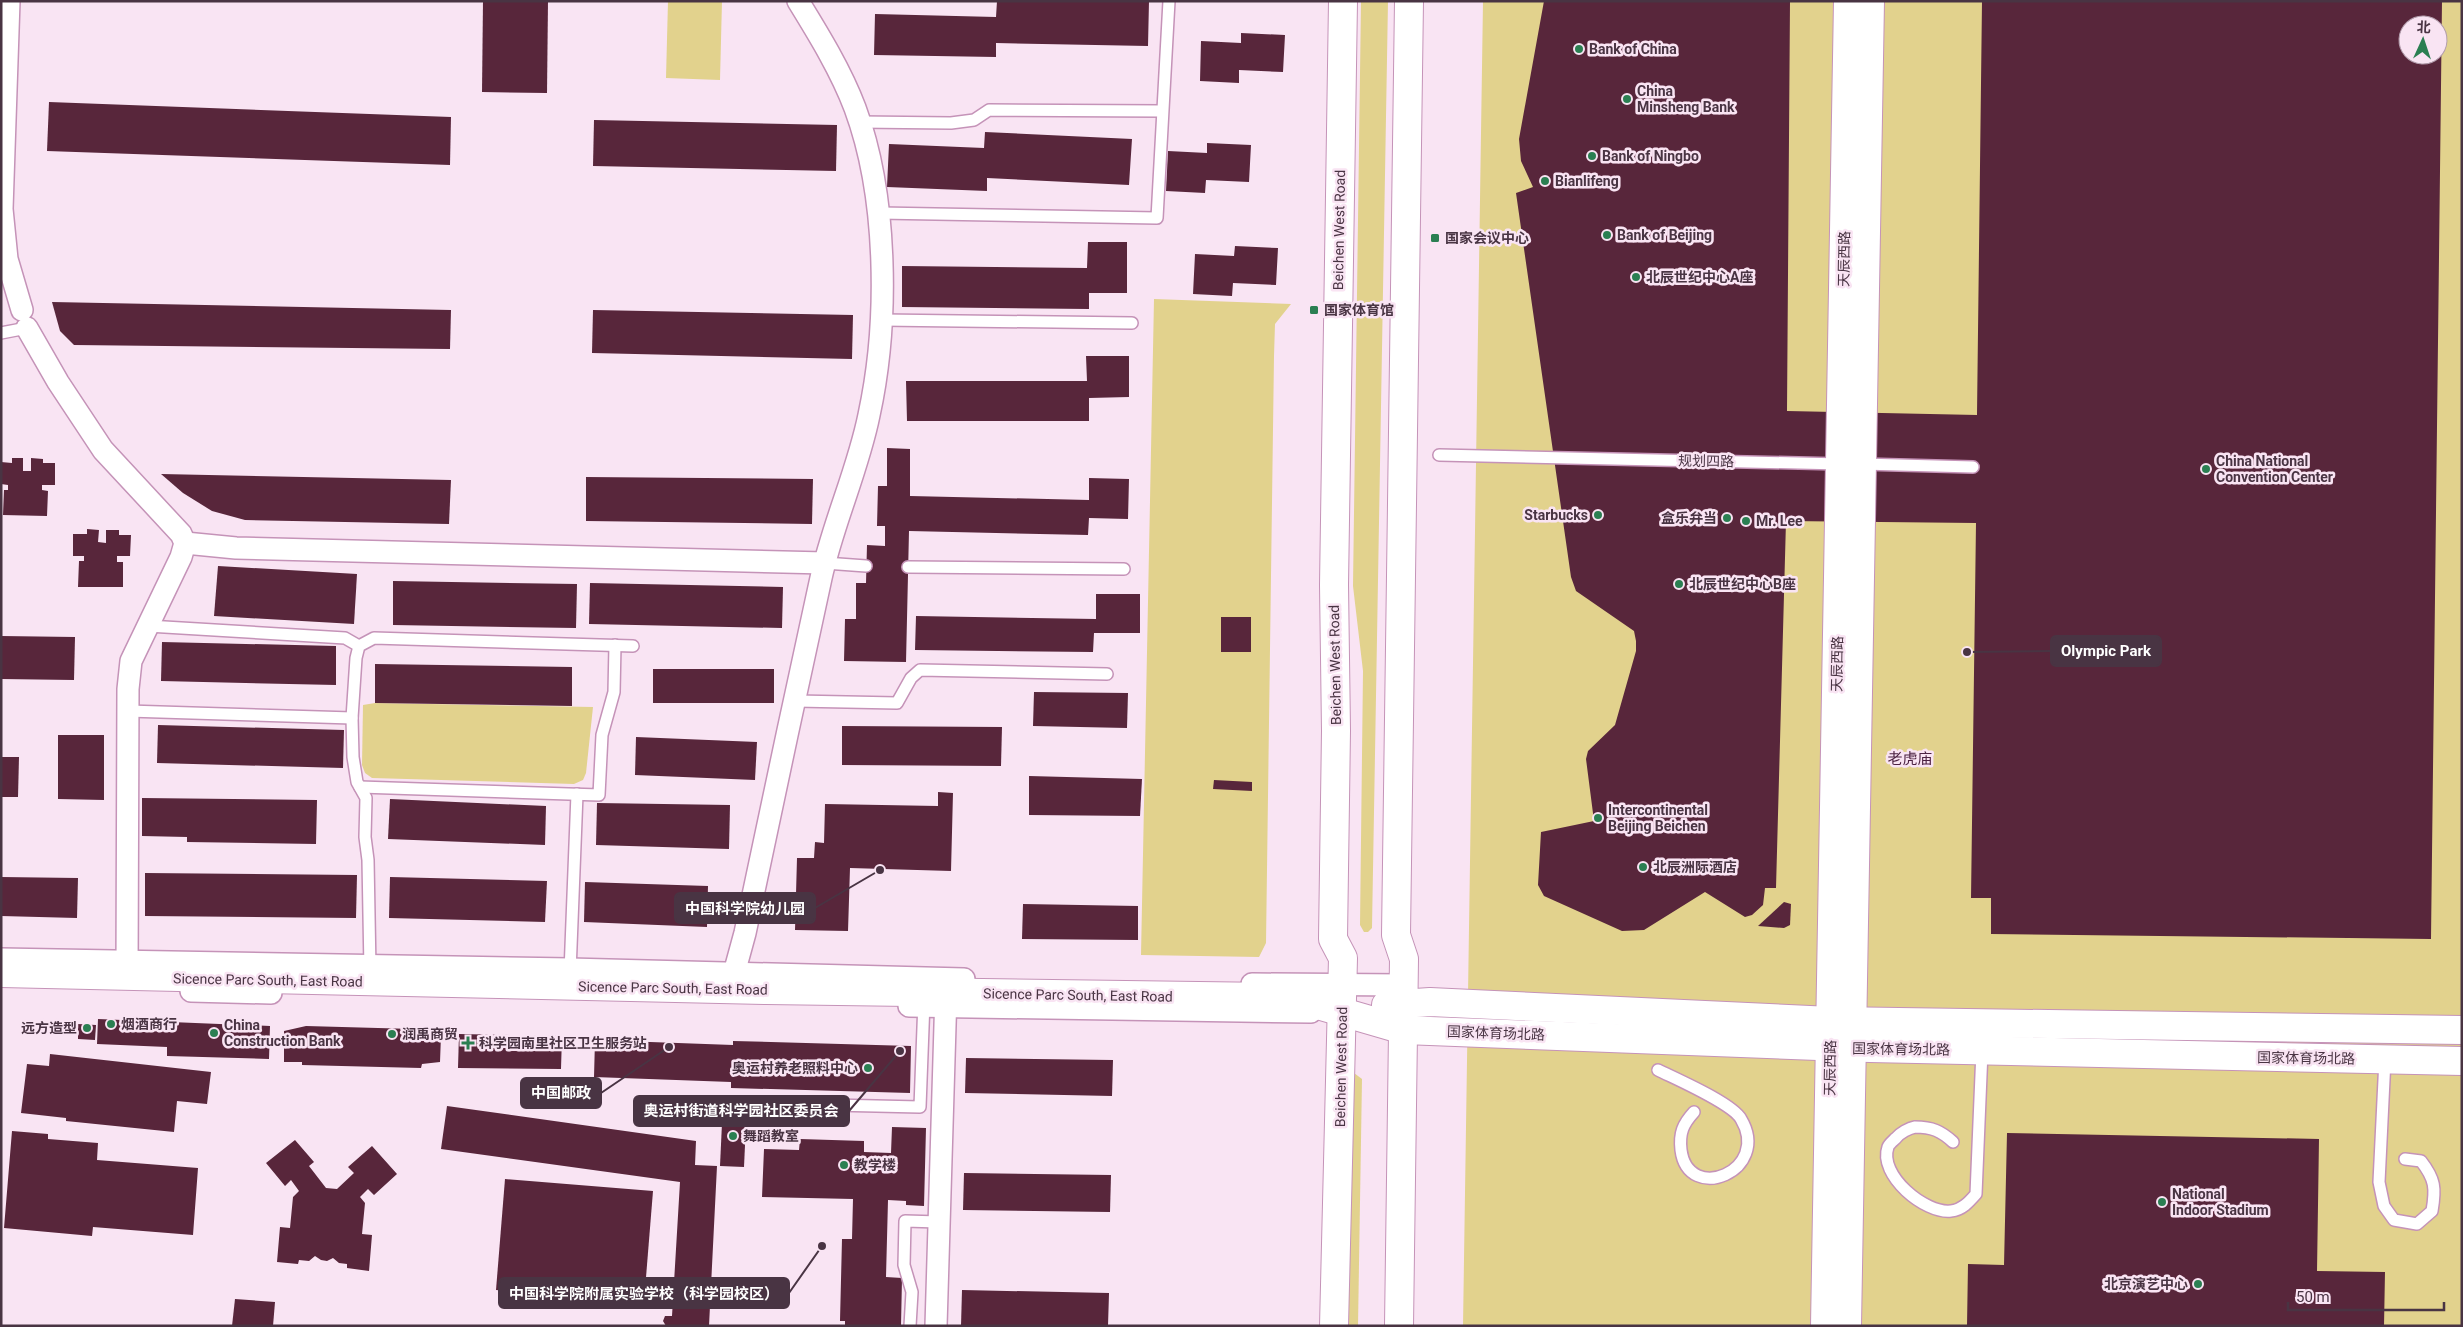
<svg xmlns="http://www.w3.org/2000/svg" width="2463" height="1327" font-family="Roboto,'Noto Sans SC',sans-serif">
<rect width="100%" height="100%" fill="#f9e4f3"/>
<g fill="#e2d28d" fill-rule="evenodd">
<polygon points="668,1 722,1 720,80 666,78"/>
<polygon points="1361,1 1388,1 1372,928 1368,932 1364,932 1360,925 1363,671 1353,586"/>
<path d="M 1483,1 L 2462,1 L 2462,1326 L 1463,1326 ZM 2408,25 L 2438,25 L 2438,55 L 2408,55 Z"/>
<polygon points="1154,299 1291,304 1275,324 1274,356 1266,943 1259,957 1141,955"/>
<polygon points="375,703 593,707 586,773 583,780 574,784 372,778 365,773 362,765 363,705"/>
<polygon points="1354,1073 1362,1079 1358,1326 1343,1326 1350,1074"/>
</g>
<g fill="#58263b" fill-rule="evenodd">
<polygon points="483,1 548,1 547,93 482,92"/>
<polygon points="997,1 1149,1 1148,46 996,43 996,57 874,55 875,14 996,17"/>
<path d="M 1544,1 L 1790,1 L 1787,411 L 1977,415 L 1982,1 L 2442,1 L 2431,939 L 1991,934 L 1991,898 L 1971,898 L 1976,523 L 1786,521 L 1776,888 L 1765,888 L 1763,905 L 1752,915 L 1745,917 L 1705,892 L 1644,930 L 1622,931 L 1544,896 L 1538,885 L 1541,832 L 1594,821 L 1586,759 L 1588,751 L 1615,725 L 1636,651 L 1636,641 L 1634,631 L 1576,591 L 1571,577 L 1516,193 L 1533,187 L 1521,161 L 1519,139 ZM 2408,25 L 2438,25 L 2438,55 L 2408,55 Z"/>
<polygon points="1241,33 1285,35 1283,72 1239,70 1239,83 1200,81 1201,41 1241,43"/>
<polygon points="49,102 451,117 450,165 47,151"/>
<polygon points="594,120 837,125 836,171 593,166"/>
<polygon points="985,132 1132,139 1129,185 987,178 987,191 887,187 889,144 984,148"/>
<polygon points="1207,143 1251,145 1249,182 1206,180 1205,193 1166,191 1168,151 1207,153"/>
<polygon points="1088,242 1127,242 1127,293 1089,293 1089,309 902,307 902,266 1087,268"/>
<polygon points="1235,246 1278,248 1276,285 1233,283 1232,296 1193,294 1195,254 1234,256"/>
<polygon points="52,302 451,310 450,349 74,345 60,331"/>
<polygon points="593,310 853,315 852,359 592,353"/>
<polygon points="1086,356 1129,356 1129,397 1089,398 1089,421 907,421 906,381 1087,381"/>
<polygon points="887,448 910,449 910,496 1089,500 1089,478 1129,479 1128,519 1089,518 1088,535 909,531 906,662 844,661 845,619 856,619 856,583 866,583 867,545 885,546 885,526 877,526 878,486 887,486"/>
<polygon points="12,458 23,458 23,471 31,471 31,458 43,459 43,463 55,463 55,485 42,485 42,490 48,491 47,516 3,515 4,490 8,490 8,485 1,484 1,462 12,463"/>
<polygon points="161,474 451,480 449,524 245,520 212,511 183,493"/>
<polygon points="586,477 813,479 812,524 586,521"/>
<polygon points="87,529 99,530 98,542 106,543 106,530 119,530 119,535 131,535 130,556 117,556 117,562 123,562 123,587 78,587 79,561 84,561 84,556 73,556 73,534 87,534"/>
<polygon points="218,566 357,574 354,624 214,616"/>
<polygon points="393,581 577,584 576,628 393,625"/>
<polygon points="590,583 783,587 782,628 589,624"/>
<polygon points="1096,594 1140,594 1140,633 1094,633 1093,652 915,650 916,616 1096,619"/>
<rect x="1221" y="617" width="30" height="35"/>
<polygon points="1,636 75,637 74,680 1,679"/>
<polygon points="162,642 336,646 336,685 161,681"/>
<polygon points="375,664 572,667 572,706 375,703"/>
<rect x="653" y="669" width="121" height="34"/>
<polygon points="1034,692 1128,693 1127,728 1033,726"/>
<polygon points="158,725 344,730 343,768 157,763"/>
<polygon points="842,726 1002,727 1001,766 842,765"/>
<polygon points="58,735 104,735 104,800 58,799"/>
<polygon points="636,737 757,742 755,780 635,775"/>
<polygon points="1,757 19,757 18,797 1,797"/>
<polygon points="1029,776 1142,779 1140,816 1029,815"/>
<polygon points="1214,780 1252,782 1252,791 1213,789"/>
<polygon points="938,792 953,793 951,871 850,868 848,931 795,930 797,858 814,858 815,842 824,843 825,804 938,806"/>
<polygon points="142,798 317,800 316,844 187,842 187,837 142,836"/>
<polygon points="390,799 546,806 545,845 388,839"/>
<polygon points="597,803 730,805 729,849 596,845"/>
<polygon points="145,873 357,875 356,918 145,916"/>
<polygon points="1,877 78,878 77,918 1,916"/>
<polygon points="390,877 547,881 545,922 389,918"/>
<polygon points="585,882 708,886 707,927 584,922"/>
<polygon points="1784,902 1791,904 1790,925 1784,928 1758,926"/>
<polygon points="1023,904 1138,906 1138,940 1022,939"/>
<polygon points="98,1019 270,1026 269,1059 167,1056 167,1047 97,1044"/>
<polygon points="78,1024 96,1025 95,1040 78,1039"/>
<polygon points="306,1026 414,1029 421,1033 435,1033 435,1035 441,1035 440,1062 422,1064 421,1068 302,1065 302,1062 284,1062 284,1031"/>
<polygon points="459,1034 562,1036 561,1069 458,1068"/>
<polygon points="595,1040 733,1045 733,1041 911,1046 910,1093 731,1088 731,1082 594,1077"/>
<polygon points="50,1054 211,1072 207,1104 177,1101 174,1132 66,1121 66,1118 21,1113 27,1064 49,1066"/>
<polygon points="966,1058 1113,1060 1112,1096 965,1093"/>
<polygon points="447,1106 696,1141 695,1165 717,1166 709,1326 666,1326 663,1321 665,1316 672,1316 680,1182 441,1149"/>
<polygon points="722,1123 746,1123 744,1167 720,1166"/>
<polygon points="892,1127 926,1128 924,1206 906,1205 906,1201 888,1200 886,1277 902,1278 901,1326 845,1326 845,1321 840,1321 842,1239 852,1239 853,1199 762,1197 764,1149 799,1150 800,1139 864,1141 864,1152 891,1153"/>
<polygon points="12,1131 48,1134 48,1139 98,1143 97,1160 198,1168 193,1235 93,1227 92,1236 4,1228"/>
<polygon points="2007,1133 2319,1139 2317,1271 2385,1272 2384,1326 1967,1326 1968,1264 2004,1265"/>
<polygon points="295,1140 314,1162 309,1166 326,1188 337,1189 354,1173 348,1167 372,1146 397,1174 374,1195 368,1189 360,1197 365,1203 362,1234 372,1235 369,1271 347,1268 347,1264 339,1263 333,1258 327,1261 321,1260 315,1256 309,1261 299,1260 298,1264 277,1262 280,1227 290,1228 293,1197 299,1191 291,1180 285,1186 266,1163"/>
<polygon points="964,1173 1111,1175 1110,1212 963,1210"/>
<polygon points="505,1179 653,1191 644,1302 496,1290"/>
<polygon points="962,1290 1109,1293 1108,1326 961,1326"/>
<polygon points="235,1299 275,1302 273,1326 232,1326"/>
</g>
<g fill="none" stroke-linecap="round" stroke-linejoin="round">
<defs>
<g id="lane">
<polyline points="859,122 951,123 974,120 989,110 1162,111"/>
<polyline points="880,213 1157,218 1169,1"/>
<polyline points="882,320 1132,323"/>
<polyline points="1,333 27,328"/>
<polyline points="1439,455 1841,464"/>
<polyline points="1862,464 1973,467"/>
<polyline points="825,563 866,566"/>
<polyline points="908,567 1124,569"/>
<polyline points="148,626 345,638 359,646"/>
<polyline points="796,701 897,703 911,678 920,670 1107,674"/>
<polyline points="128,711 352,718"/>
<polyline points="360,787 599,795 602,735 614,692 615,645"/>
<polyline points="370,970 368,860 365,837 366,798 357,782 353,757 352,718 356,658 359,646 374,638 633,646"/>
<polyline points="570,972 577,794"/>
<path d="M 2385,1059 L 2379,1182 L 2384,1206 L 2394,1220 L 2417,1224 L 2432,1211 C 2436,1188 2435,1179 2421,1161 L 2405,1159"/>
<path d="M 1658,1070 C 1676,1079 1732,1103 1741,1119 C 1772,1171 1688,1205 1681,1150 C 1679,1133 1683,1124 1694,1112"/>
<polyline points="832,1105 920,1107 924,1001"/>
<path d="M 1953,1142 C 1941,1131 1932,1127 1915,1127 C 1909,1128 1900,1133 1896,1138 C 1893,1141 1889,1144 1888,1147 C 1878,1175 1925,1214 1951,1211 C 1962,1210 1969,1202 1976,1194 L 1982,1051"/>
<polyline points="910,1326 912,1292 904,1265 905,1221 939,1222"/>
</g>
<g id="street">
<polyline points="9,1 2,209 7,259 22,310"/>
<polyline points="27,328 58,382 103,450 181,534 185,543 181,557 131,661 128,689 127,975"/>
<polyline points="185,543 236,548 825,563"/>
<polyline points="1,959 570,969 964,979"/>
<polyline points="1252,984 1404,985"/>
<path d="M 730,988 L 745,933 C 770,815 795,696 821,578 C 833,523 858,470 869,415 C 889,323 888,197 855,108 C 841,71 819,35 798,1"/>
<polyline points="191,991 271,993"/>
<polyline points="909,1006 1311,1012"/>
<polyline points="936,1326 946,992"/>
</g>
<g id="secondary">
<polyline points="1,973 766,990 1273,997 1304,1001 1404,1030 1870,1048 2462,1061"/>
<polyline points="1386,1005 1430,1002 1831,1021 2462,1030"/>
<polyline points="1334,1326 1343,958 1333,939 1336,731 1334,585 1343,1"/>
<polyline points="1399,1326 1404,959 1396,935 1409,1"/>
<polyline points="1825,1326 1848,1"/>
<polyline points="1847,1326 1870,1"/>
</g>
</defs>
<use href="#lane" stroke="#c593b8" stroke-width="14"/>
<use href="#street" stroke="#c593b8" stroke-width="24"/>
<use href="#secondary" stroke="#c593b8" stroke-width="30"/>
<use href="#lane" stroke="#fff" stroke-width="11"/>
<use href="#street" stroke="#fff" stroke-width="21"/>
<use href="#secondary" stroke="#fff" stroke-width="28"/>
</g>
<g fill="#2b7f52" stroke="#f9e4f3" stroke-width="2">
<circle cx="1579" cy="49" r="5"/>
<circle cx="1627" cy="99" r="5"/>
<circle cx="1592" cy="156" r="5"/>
<circle cx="1545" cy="181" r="5"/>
<circle cx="1607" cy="235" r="5"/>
<rect x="1430" y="233" width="10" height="10" rx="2.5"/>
<circle cx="1636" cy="277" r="5"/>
<rect x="1309" y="305" width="10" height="10" rx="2.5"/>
<circle cx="2206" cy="469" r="5"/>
<circle cx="1598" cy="515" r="5"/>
<circle cx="1727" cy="518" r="5"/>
<circle cx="1746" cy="521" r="5"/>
<circle cx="1679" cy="584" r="5"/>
<circle cx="1598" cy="818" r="5"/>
<circle cx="1643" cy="867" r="5"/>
<circle cx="111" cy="1024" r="5"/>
<circle cx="87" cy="1028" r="5"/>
<circle cx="214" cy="1033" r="5"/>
<circle cx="392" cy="1034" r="5"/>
<path d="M465.5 1035.5h5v5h5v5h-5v5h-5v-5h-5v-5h5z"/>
<circle cx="868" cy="1068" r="5"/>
<circle cx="733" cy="1136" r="5"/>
<circle cx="844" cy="1165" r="5"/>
<circle cx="2162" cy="1202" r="5"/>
<circle cx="2198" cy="1284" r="5"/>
</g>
<g text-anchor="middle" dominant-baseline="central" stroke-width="5" stroke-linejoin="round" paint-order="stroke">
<g font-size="14" font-weight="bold" fill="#493443" stroke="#f9e4f3" text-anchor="start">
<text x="1589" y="49">Bank of China</text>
<text x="1637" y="91">China<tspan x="1637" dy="16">Minsheng Bank</tspan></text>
<text x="1602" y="156">Bank of Ningbo</text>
<text x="1555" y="181">Bianlifeng</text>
<text x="1617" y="235">Bank of Beijing</text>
<text x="1445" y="238">国家会议中心</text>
<text x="1646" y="277">北辰世纪中心A座</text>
<text x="1324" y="310">国家体育馆</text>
<text x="2216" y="461">China National<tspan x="2216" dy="16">Convention Center</tspan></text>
<text x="1588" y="515" text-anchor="end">Starbucks</text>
<text x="1717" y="518" text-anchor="end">盒乐弁当</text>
<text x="1756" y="521">Mr. Lee</text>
<text x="1689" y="584">北辰世纪中心B座</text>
<text x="1608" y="810">Intercontinental<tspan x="1608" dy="16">Beijing Beichen</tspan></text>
<text x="1653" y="867">北辰洲际酒店</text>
<text x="121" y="1024">烟酒商行</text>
<text x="224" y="1025">China<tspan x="224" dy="16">Construction Bank</tspan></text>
<text x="77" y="1028" text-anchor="end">远方造型</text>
<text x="402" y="1034">润禹商贸</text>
<text x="479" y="1043">科学园南里社区卫生服务站</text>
<text x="858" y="1068" text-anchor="end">奥运村养老照料中心</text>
<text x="743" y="1136">舞蹈教室</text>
<text x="854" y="1165">教学楼</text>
<text x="2172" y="1194">National<tspan x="2172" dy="16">Indoor Stadium</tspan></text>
<text x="2188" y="1284" text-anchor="end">北京演艺中心</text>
</g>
<g font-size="14" fill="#493443" stroke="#f9e4f3">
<text transform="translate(1339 230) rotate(-89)">Beichen West Road</text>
<text transform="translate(1844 259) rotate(-89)">天辰西路</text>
<text transform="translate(1706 461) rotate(1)">规划四路</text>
<text transform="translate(1837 664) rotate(-89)">天辰西路</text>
<text transform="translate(1335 665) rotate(-91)">Beichen West Road</text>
<text transform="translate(268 980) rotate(1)">Sicence Parc South, East Road</text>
<text transform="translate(673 988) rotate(1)">Sicence Parc South, East Road</text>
<text transform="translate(1078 995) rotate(1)">Sicence Parc South, East Road</text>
<text transform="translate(1496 1033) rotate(2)">国家体育场北路</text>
<text transform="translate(1901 1049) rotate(1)">国家体育场北路</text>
<text transform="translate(2306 1058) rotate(1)">国家体育场北路</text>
<text transform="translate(1341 1067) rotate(-89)">Beichen West Road</text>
<text transform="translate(1830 1068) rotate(-89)">天辰西路</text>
</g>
<g font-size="15" fill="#4c2242" stroke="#f9e4f3">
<text x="1910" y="759">老虎庙</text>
</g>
</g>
<path fill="none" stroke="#493443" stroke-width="2" d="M1967 652L2051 651M880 870L815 908M669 1047L601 1093M900 1051L849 1111M822 1246L789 1293"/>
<g fill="#493443" stroke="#f9e4f3" stroke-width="2">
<circle cx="1967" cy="652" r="5"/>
<circle cx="880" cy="870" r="5"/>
<circle cx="669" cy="1047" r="5"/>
<circle cx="900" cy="1051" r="5"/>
<circle cx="822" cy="1246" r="5"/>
</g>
<g fill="#493443" stroke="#493443" stroke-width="2">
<rect x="2051" y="636" width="110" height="30" rx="5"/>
<rect x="675" y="893" width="140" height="30" rx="5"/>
<rect x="521" y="1078" width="80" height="30" rx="5"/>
<rect x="634" y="1096" width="215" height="30" rx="5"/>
<rect x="499" y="1278" width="290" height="30" rx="5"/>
</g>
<g font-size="15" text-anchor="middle" font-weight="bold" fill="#fff">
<text x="2106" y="656">Olympic Park</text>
<text x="745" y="914">中国科学院幼儿园</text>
<text x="561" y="1098">中国邮政</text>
<text x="741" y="1116">奥运村街道科学园社区委员会</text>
<text x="644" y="1299">中国科学院附属实验学校（科学园校区）</text>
</g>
<rect width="2463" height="1327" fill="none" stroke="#493443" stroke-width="5"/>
<g transform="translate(2423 40) rotate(3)"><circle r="24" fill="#f9e4f3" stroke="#b39ead"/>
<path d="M0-4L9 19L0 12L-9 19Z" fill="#2b7f52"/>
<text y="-8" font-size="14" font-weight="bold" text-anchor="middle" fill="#493443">北</text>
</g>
<path d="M2288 1302v8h156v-8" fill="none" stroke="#493443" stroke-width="2.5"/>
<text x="2296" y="1302" font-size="15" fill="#493443" stroke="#f9e4f3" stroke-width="4" paint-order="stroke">50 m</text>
</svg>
